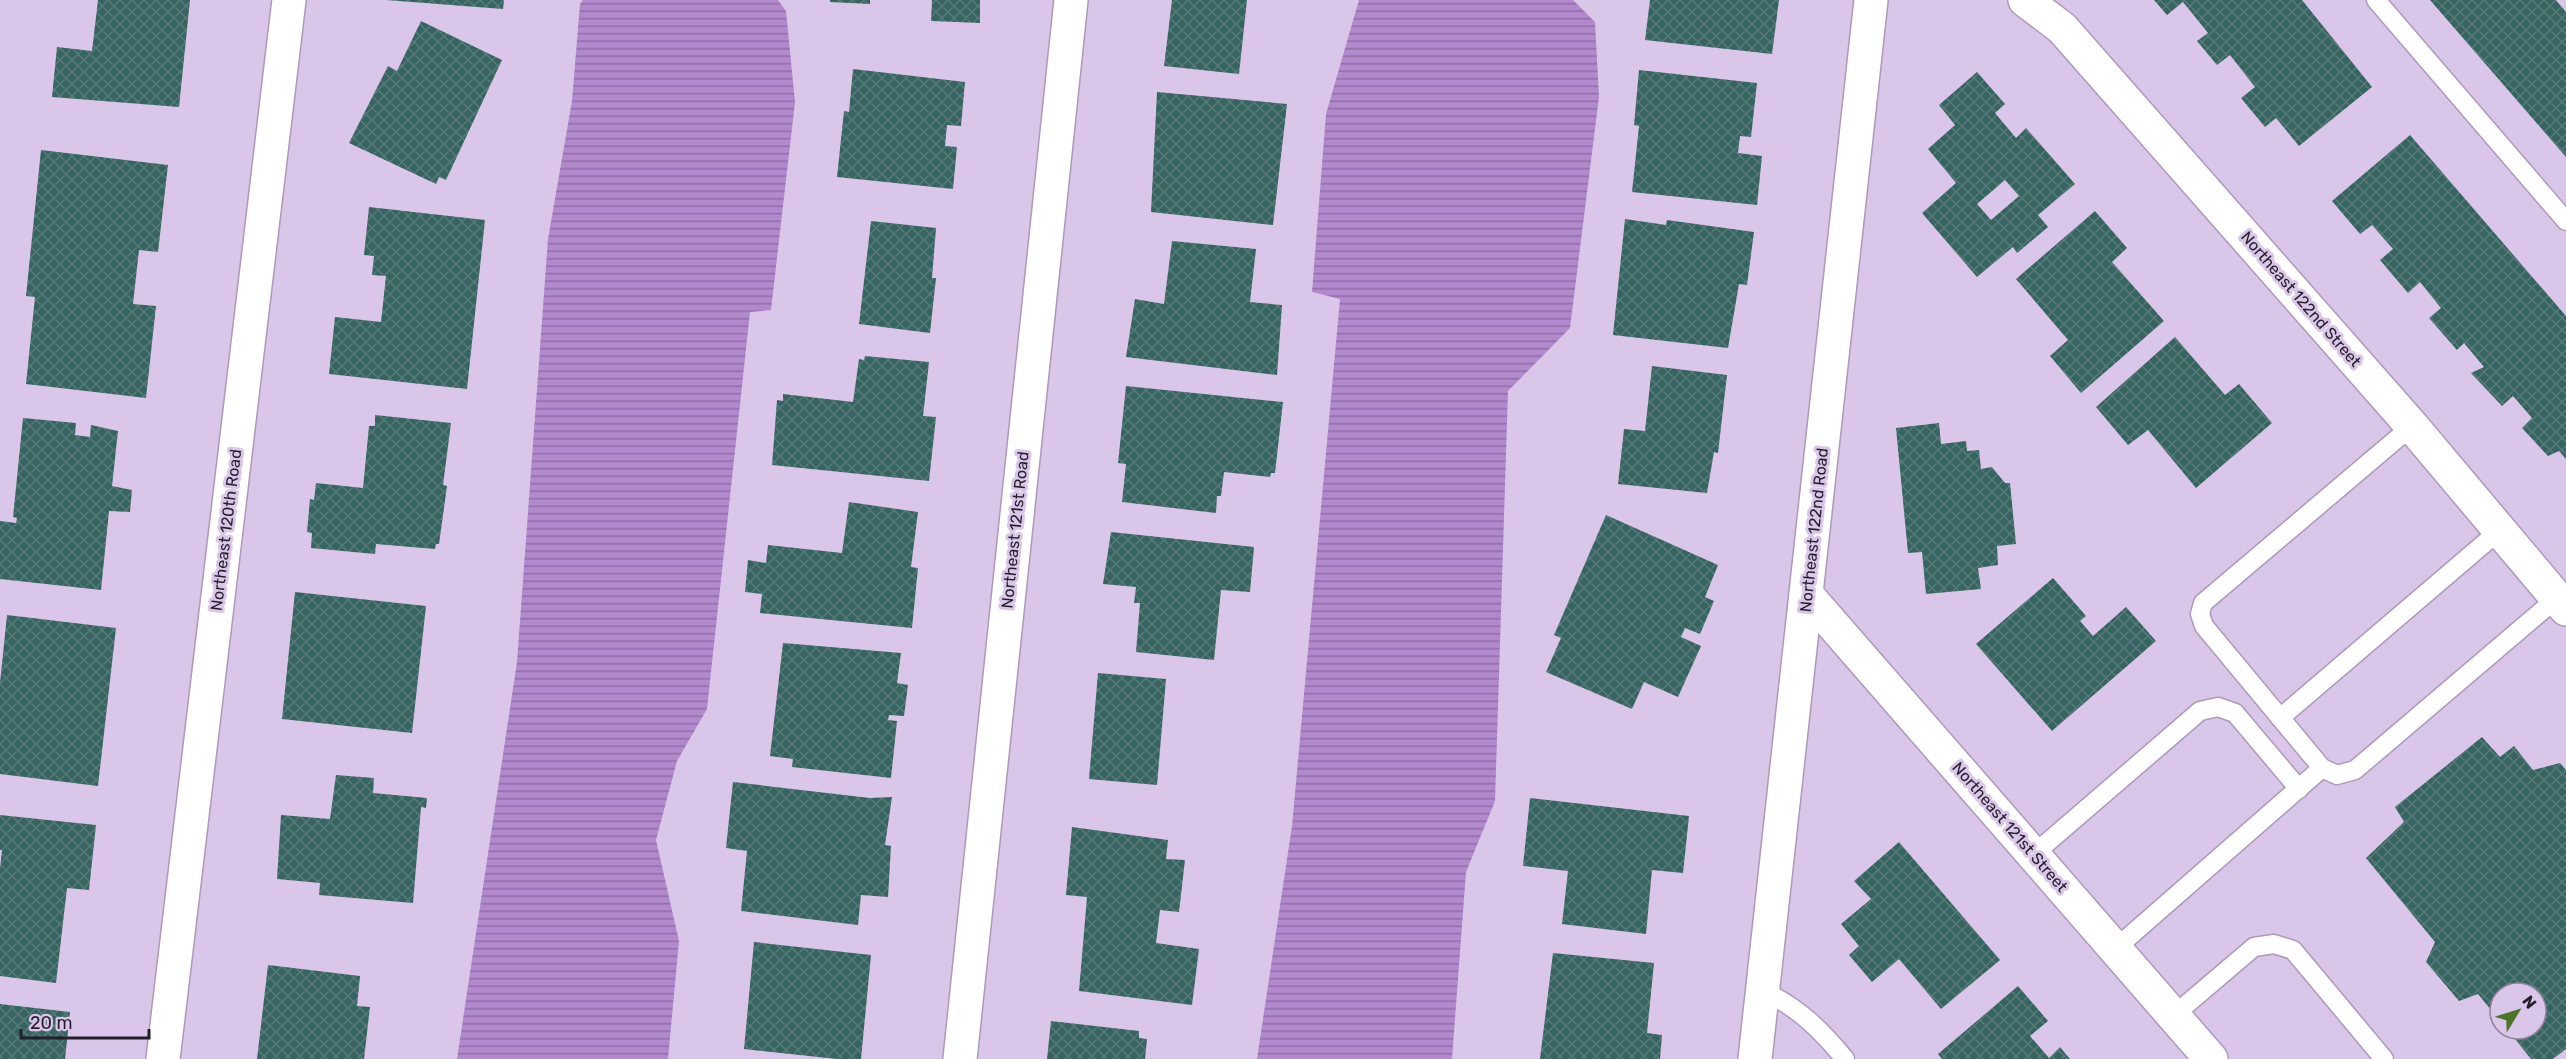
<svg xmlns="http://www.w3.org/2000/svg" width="2566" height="1059" font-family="Rubik,sans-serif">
<defs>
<pattern id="water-rules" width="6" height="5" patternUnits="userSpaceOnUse" patternTransform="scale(1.5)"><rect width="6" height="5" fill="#b189cc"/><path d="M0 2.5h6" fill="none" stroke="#906fa6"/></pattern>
<pattern id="building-cross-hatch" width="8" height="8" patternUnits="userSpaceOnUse" patternTransform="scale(1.5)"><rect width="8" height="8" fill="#366461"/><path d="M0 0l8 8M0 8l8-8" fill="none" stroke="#587a78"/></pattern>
</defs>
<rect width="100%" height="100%" fill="#dac6e8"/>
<g fill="url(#water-rules)">
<polygon points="583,0 778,0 786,11 795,102 771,310 750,312 707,709 677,761 656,840 679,941 668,1059 457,1059 517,662 548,239 572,101 580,4"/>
<polygon points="1359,0 1573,0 1595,22 1599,97 1570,328 1508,391 1495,801 1466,872 1452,1059 1257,1059 1292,826 1340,299 1312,292 1326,114"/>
</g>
<g fill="url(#building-cross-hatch)" fill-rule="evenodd">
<polygon points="98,0 190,0 179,107 52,97 57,47 92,51"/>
<polygon points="386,0 504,0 503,9"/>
<polygon points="830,0 870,0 870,4 830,2"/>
<polygon points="932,0 980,0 980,23 931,21"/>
<polygon points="1172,0 1247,0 1239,74 1164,66"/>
<polygon points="1650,0 1779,0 1772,54 1645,40"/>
<polygon points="2154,0 2302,0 2372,87 2299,146 2276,118 2265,127 2241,98 2255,87 2230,55 2217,65 2197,41 2208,33 2183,2 2167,15"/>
<polygon points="2430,0 2556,0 2566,12 2566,157"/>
<polygon points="421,21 502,60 446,180 439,177 436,184 349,143 388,66 397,71"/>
<polygon points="853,69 965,82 961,126 947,125 945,146 957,147 953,189 837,177 844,111 849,112"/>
<polygon points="1639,70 1757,83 1751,137 1740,136 1738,153 1762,156 1757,205 1632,192 1639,126 1634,125"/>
<path d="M 1977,72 L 2005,104 L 1995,113 L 2016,138 L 2026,128 L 2075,184 L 2038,215 L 2048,227 L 2017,253 L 2013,247 L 1977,277 L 1922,213 L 1956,183 L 1928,149 L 1955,125 L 1939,105 ZM 2005,180 L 2019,196 L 1991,220 L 1977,204 Z"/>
<polygon points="1157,92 1287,104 1273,225 1151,212"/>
<polygon points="2410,135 2566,316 2566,459 2559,451 2548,456 2522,428 2532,418 2513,396 2502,406 2471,373 2484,367 2464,343 2457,350 2429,318 2441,308 2420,282 2408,293 2380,260 2393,249 2372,225 2360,234 2332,201"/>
<polygon points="41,150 168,165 158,252 139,250 133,304 156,306 146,398 26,384 35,297 26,296"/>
<polygon points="369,207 485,220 467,389 329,374 335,317 381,322 386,276 372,275 374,256 364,255"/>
<polygon points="2095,211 2127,248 2112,262 2164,321 2081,393 2050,356 2068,340 2016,279"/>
<polygon points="1625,219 1666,225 1667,220 1754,232 1747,285 1739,284 1728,348 1613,335"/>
<polygon points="871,221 936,228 932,278 936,278 930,333 859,324"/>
<polygon points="1172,241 1256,249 1250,302 1282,305 1277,375 1126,357 1135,299 1164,304"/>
<polygon points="2175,337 2225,395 2239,384 2272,423 2196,488 2148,430 2128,445 2096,407"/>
<polygon points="865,356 929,362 923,416 936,417 929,481 772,465 777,400 783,401 783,394 853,402 859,359 864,360"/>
<polygon points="1652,366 1727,375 1718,453 1714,452 1707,493 1618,484 1624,429 1645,431"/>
<polygon points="1126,386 1283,402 1275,473 1271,473 1270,477 1224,472 1221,496 1217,496 1216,513 1122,502 1126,464 1118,463"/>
<polygon points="375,415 451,423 443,485 447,486 439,544 436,544 435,549 376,544 375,554 311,548 312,533 307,532 310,499 314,500 316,483 363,488 369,426 375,426"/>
<polygon points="23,418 76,423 75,435 90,437 91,425 118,431 112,486 132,490 130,512 109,511 101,590 0,579 0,521 16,523 17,518 13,517"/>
<polygon points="1939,423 1941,444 1966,441 1967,451 1979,450 1981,469 1992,467 2005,483 2010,483 2016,544 1997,546 1998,565 1978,568 1981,589 1926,594 1922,552 1908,553 1896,428"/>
<polygon points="849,502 918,512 911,567 918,568 912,628 760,613 762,594 745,592 748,560 766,563 768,545 842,553"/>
<polygon points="1606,515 1718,565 1705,597 1714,601 1700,634 1685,628 1681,637 1701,646 1678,697 1644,682 1632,709 1546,672 1561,638 1554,635"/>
<polygon points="1111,532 1254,547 1250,592 1221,590 1214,660 1136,652 1140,603 1134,603 1136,587 1103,584"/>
<polygon points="2053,578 2086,616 2080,621 2093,636 2126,607 2156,641 2052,731 1976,644"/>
<polygon points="295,592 426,606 412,733 282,719"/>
<polygon points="7,615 116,628 98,786 0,774 0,683"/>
<polygon points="783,643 901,653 897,683 908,685 904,716 889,715 888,720 897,721 891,778 792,767 793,759 770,756"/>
<polygon points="1098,673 1166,679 1157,785 1089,779"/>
<polygon points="2482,737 2500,757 2514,746 2533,770 2560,763 2566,770 2566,1049 2553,1059 2531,1059 2507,1029 2536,1029 2536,993 2500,993 2500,1021 2478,994 2459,1001 2426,962 2435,942 2366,858 2404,822 2395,807"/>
<polygon points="336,775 374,778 373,793 427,798 426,808 421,807 413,903 319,895 320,883 277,879 281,815 330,819"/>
<polygon points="733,782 870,798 892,797 885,845 891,846 888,897 861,895 858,925 741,911 747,851 726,848"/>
<polygon points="1530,798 1689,816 1683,873 1652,870 1646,934 1562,924 1568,871 1523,866"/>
<polygon points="0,815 96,825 89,890 67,888 56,983 0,976 0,869 2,850 0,850"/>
<polygon points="1072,827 1168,840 1166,859 1185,860 1179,912 1160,910 1156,943 1199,949 1192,1005 1079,991 1087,897 1066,895"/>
<polygon points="1899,842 2000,960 1941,1009 1899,959 1872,982 1849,955 1859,946 1841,924 1871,899 1854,881"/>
<polygon points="754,942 871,955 861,1059 837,1059 744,1049"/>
<polygon points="1553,953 1654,963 1647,1033 1662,1035 1660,1059 1540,1059"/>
<polygon points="268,965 360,976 357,1006 370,1007 364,1059 257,1059"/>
<polygon points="2018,986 2048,1021 2030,1036 2049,1058 2060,1047 2070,1059 1942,1059 1938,1054"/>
<polygon points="0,1004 70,1012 65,1059 0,1059"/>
<polygon points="1051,1021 1139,1031 1139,1038 1147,1039 1145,1059 1047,1059"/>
</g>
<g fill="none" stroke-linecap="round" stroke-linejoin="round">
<defs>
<g id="lane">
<polyline points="2376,0 2566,221"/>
<polyline points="2412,426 2203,603 2200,614 2204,626 2322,768 2337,775 2355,770 2557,598"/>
<polyline points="2280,718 2500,530"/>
<polyline points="2034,854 2200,711 2218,707 2235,713 2299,789"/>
<polyline points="2116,948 2322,768"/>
<path d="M 1763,991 C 1798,1007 1821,1030 1845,1059"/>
<polyline points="2174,1015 2254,947 2274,944 2293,950 2384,1059"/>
</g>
<g id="street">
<polyline points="2025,0 2062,28 2412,426 2566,609"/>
<polyline points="1807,595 2211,1059"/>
<polyline points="163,1059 289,0"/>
<polyline points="960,1059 1071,0"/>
<polyline points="1755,1059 1871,0"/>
</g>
</defs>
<use href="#lane" stroke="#ad9aba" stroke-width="21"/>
<use href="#street" stroke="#ad9aba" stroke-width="36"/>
<use href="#lane" stroke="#fff" stroke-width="18"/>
<use href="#street" stroke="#fff" stroke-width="33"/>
</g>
<g text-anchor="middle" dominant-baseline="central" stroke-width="6" stroke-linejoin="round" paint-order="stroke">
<g font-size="16" fill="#251e2b" stroke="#dac6e8">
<text transform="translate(2301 299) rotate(49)">Northeast 122nd Street</text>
<text transform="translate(226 530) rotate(-83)">Northeast 120th Road</text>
<text transform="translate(1015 530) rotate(-84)">Northeast 121st Road</text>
<text transform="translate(1814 530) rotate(-84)">Northeast 122nd Road</text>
<text transform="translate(2010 827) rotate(49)">Northeast 121st Street</text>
</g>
</g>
<g transform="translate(2518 1011) rotate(52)"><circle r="28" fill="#dac6e8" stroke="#92839c" stroke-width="1.5"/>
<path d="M0-4.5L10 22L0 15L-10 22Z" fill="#50732b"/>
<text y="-9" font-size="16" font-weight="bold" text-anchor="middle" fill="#251e2b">N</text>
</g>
<path d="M21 1029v9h128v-9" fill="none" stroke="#251e2b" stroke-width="3"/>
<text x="30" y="1029" font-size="18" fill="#251e2b" stroke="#dac6e8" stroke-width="4.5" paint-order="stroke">20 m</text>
</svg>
